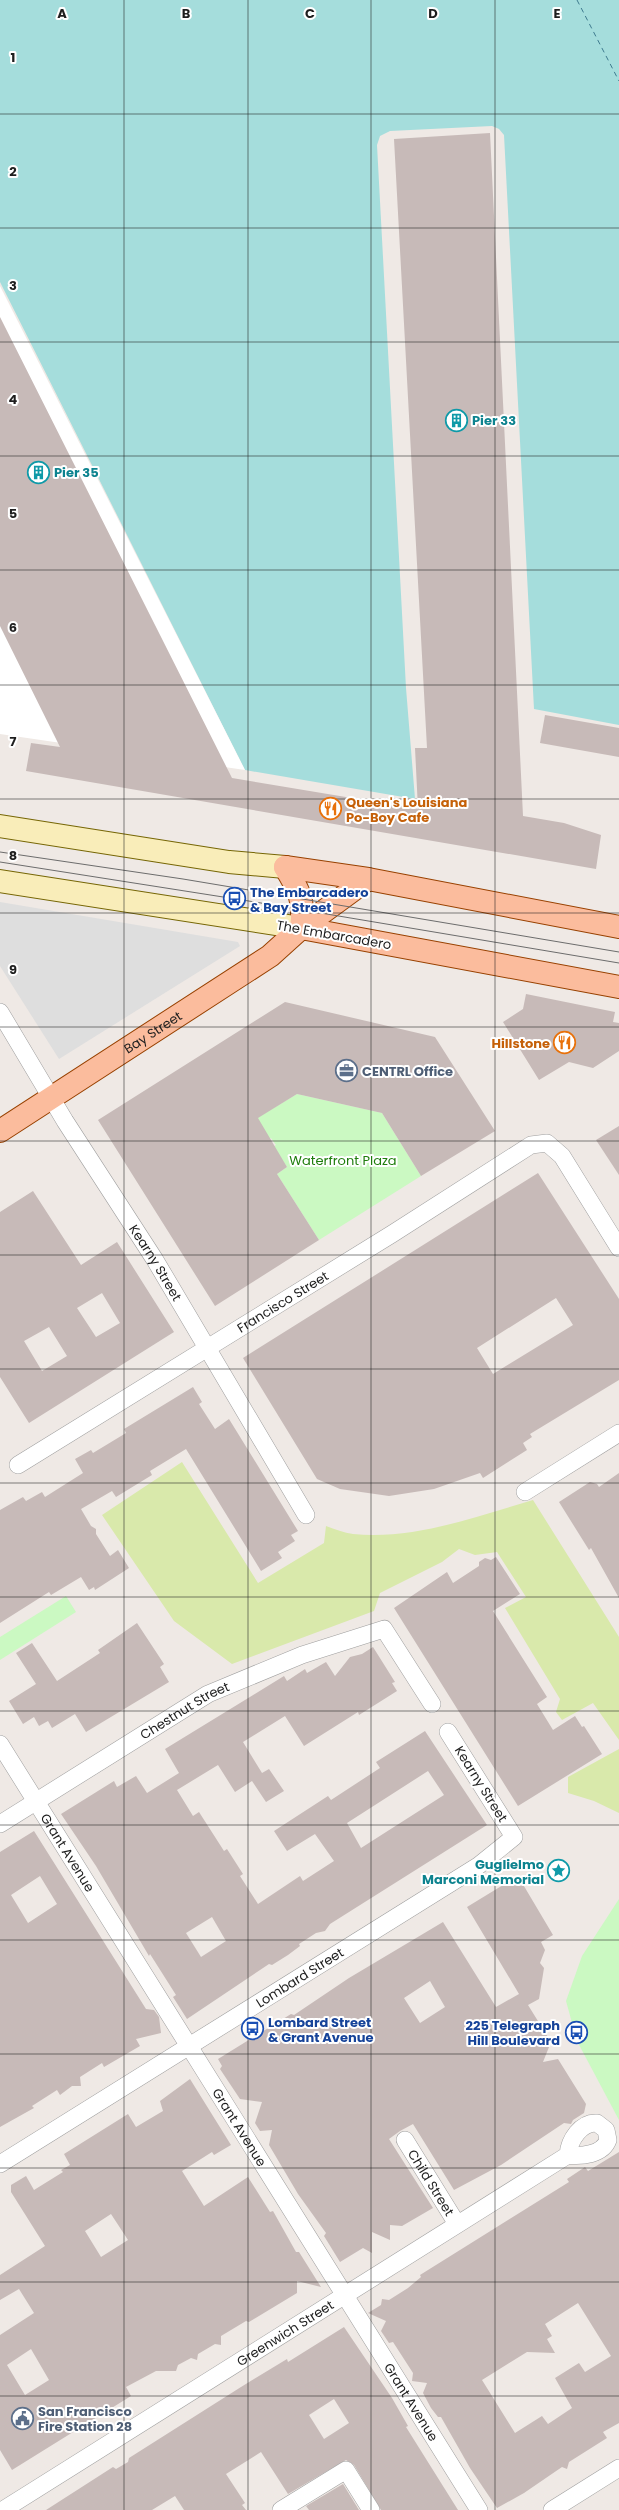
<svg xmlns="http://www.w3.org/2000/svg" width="619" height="2510" font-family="Poppins,sans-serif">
<rect width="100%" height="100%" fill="#efe9e5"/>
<g fill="#d9e9ab">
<path d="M 182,1462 L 258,1583 L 324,1543 L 326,1526 C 335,1529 344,1533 353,1534 C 414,1540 475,1517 533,1500 L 619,1637 L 619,1740 L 593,1703 L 562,1720 L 556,1712 L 560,1699 L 505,1608 L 526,1597 L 497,1552 L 475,1555 L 459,1549 L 442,1562 L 380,1593 L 374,1611 L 232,1664 L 174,1621 L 102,1515 Z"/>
<polygon points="619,1749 619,1813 594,1801 568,1793 568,1777"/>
</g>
<g fill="#cbf9c2">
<polygon points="297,1094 382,1113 421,1176 319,1240 277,1174 287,1167 277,1152 264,1153 276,1145 271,1138 260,1145 257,1118"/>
<polygon points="66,1596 76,1612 0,1660 0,1637"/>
<polygon points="619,1899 619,2120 577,2041 566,2001 582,1956"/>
</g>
<polygon fill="#dedede" points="0,902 238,942 240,946 59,1059 0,966"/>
<polygon fill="#a5dddc" points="0,0 619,0 619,725 534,709 504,135 499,129 492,126 390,131 380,136 377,145 406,688 415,799 245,770 0,282"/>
<polygon fill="#fff" points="0,286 245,770 0,734"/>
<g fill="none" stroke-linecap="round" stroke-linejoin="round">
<polyline stroke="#3f7b8f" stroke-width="1" stroke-dasharray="5 4" stroke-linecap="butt" points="577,0 619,81"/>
</g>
<g fill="#c7bab8" fill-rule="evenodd">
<polygon points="490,133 523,816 564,823 601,835 596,869 26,771 31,743 60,747 0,626 0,317 232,778 418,809 415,748 427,748 394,139"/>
<polygon points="545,715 619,728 619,757 540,743"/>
<polygon points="526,994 615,1012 613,1022 619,1023 619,1051 593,1068 569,1062 539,1080 503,1022 523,1009"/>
<polygon points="285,1002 435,1037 495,1131 421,1176 382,1113 297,1094 258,1118 287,1167 277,1174 319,1240 215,1306 98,1120"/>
<polygon points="619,1126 619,1175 596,1140"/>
<path d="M 538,1173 L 619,1299 L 619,1380 L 530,1434 L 532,1437 L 523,1443 L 527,1450 L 483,1478 L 480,1473 L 434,1489 L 389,1496 L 340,1489 L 317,1479 L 243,1358 ZM 556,1298 L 573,1325 L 493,1374 L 477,1348 Z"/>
<path d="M 33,1191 L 81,1265 L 117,1242 L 174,1332 L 29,1423 L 0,1377 L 0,1212 ZM 102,1293 L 120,1323 L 96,1337 L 77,1308 ZM 49,1327 L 67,1356 L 42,1371 L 24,1341 Z"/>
<polygon points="193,1387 202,1402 199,1404 215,1429 229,1419 298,1531 291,1535 295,1541 278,1552 282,1558 261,1571 186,1449 150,1471 152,1475 116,1497 112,1491 81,1509 91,1526 96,1529 96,1534 110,1556 118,1550 129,1568 95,1590 94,1587 89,1590 81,1577 51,1595 49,1592 0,1623 0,1510 23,1497 26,1501 42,1492 45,1497 83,1473 75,1459 91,1450 93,1453 126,1433 124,1429"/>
<polygon points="619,1473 619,1598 591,1548 589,1550 559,1502 590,1482 597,1484 599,1487"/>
<polygon points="496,1557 520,1594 493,1611 547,1697 537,1704 553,1730 575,1716 582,1727 584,1726 602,1754 518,1806 394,1608 447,1572 453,1583 479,1566 479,1562 485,1558 491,1560"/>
<polygon points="137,1623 164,1664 160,1667 169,1682 86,1732 75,1714 52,1728 48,1721 39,1726 34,1717 23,1724 9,1701 36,1684 16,1653 32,1643 57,1681 100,1653 98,1650"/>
<path d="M 373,1647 L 395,1682 L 392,1683 L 397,1691 L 359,1715 L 358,1712 L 304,1746 L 285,1716 L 243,1742 L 262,1773 L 269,1769 L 284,1791 L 266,1802 L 252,1781 L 235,1792 L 218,1765 L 177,1790 L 193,1816 L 199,1812 L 224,1851 L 227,1849 L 243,1874 L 240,1876 L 258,1904 L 300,1876 L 303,1881 L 334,1861 L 315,1834 L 287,1851 L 274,1831 L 328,1796 L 331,1800 L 380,1768 L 376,1762 L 425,1731 L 487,1825 L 330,1924 L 325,1931 L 316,1933 L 299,1944 L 300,1946 L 288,1955 L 272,1965 L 269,1964 L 187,2019 L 173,1997 L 176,1995 L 150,1954 L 149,1956 L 96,1866 L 61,1814 L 114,1781 L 117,1787 L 136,1776 L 147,1793 L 179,1773 L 165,1749 L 284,1676 L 287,1681 L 305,1669 L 307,1673 L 326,1662 L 335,1676 L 350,1657 L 362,1654 ZM 428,1771 L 444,1795 L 361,1848 L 347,1823 ZM 212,1917 L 226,1941 L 201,1957 L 186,1933 Z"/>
<path d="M 34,1831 L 146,2009 L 154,2010 L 159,2017 L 161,2033 L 136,2039 L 140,2046 L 104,2067 L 102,2063 L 80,2077 L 81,2086 L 72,2086 L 60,2095 L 57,2090 L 32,2106 L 34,2108 L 0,2127 L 0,1852 ZM 40,1876 L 57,1904 L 28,1923 L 11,1895 Z"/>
<path d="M 518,1876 L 553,1935 L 541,1942 L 545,1950 L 540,1963 L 544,1968 L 539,1999 L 528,2005 L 551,2042 L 543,2062 L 558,2059 L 586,2104 L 584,2113 L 573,2120 L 571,2124 L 564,2123 L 501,2165 L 454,2190 L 413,2124 L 400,2131 L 389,2139 L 433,2208 L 402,2226 L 390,2225 L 390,2240 L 372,2232 L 372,2253 L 363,2248 L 340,2262 L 324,2236 L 326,2233 L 298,2194 L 269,2145 L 272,2130 L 260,2131 L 255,2123 L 262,2102 L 240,2099 L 220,2069 L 222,2066 L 218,2059 L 291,2014 L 294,2015 L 349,1978 L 443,1922 L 496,2007 L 519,1994 L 467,1907 ZM 430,1981 L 445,2007 L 420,2023 L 404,1998 Z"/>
<path d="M 190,2079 L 231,2145 L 214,2155 L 212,2152 L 182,2171 L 204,2206 L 248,2177 L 270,2212 L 273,2211 L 296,2252 L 299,2252 L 321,2287 L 297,2281 L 297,2293 L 249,2322 L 246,2321 L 221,2336 L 221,2345 L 215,2344 L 198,2354 L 197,2360 L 191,2358 L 178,2365 L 176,2371 L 156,2371 L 126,2387 L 131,2396 L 12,2470 L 0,2450 L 0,2335 L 34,2313 L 19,2289 L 0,2300 L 0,2275 L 45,2246 L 11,2192 L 11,2185 L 26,2176 L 34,2190 L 63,2172 L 61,2170 L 70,2165 L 64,2154 L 128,2114 L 136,2127 L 163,2111 L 160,2101 ZM 111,2214 L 128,2240 L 101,2257 L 85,2231 ZM 31,2349 L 49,2380 L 25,2395 L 7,2365 Z"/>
<path d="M 619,2152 L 619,2423 L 603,2432 L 607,2438 L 569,2462 L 567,2469 L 562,2467 L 524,2493 L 497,2508 L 470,2468 L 441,2417 L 438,2417 L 431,2408 L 423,2393 L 427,2383 L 412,2381 L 413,2373 L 393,2342 L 389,2343 L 381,2331 L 386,2321 L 368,2313 L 381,2305 L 382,2299 L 389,2300 L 408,2288 L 421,2277 L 420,2275 L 569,2182 L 567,2179 L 585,2167 L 588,2171 ZM 578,2303 L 611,2356 L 585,2372 L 579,2363 L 555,2378 L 572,2408 L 548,2424 L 542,2416 L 515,2433 L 482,2380 L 527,2352 L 555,2353 L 547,2339 L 552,2336 L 545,2324 Z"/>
<path d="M 344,2327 L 392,2398 L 408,2426 L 406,2427 L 458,2510 L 381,2510 L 354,2465 L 346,2460 L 288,2494 L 261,2452 L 226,2474 L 245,2503 L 242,2505 L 246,2510 L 184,2510 L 175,2496 L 152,2510 L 46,2510 L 113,2467 L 116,2469 L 128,2462 L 129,2458 L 241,2387 L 287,2359 L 288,2362 ZM 334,2399 L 349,2423 L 324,2439 L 309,2415 Z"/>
<polygon points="343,2484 359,2510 309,2510 306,2506"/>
</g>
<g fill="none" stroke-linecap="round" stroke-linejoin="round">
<defs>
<g id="street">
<path id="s1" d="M 0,1012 L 65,1121 L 155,1260 L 306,1515"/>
<path id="s2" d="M 18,1465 L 392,1234 L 531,1145 L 547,1143 L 562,1156 L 619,1248"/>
<polyline points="525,1492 619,1433"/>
<path id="s3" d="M 0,1744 L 479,2510"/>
<path id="s4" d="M 0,1824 L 208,1694 L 302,1655 L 384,1629 L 432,1704"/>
<path id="s5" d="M 405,2140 L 457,2224"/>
<path id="s6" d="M 0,2164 L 478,1866 L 514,1837 L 448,1732"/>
<path id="s7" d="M 3,2510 L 568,2155 C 582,2157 603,2154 608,2140 L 606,2130 L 597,2123 C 581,2122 569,2140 568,2155"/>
<polyline points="281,2510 346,2470 371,2510"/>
<polyline points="552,2510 619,2468"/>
</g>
<g id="secondary">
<polyline points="0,826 229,862 285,867"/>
<polyline points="0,881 301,928"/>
</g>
<g id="primary">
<polyline points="285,867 368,879 619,927"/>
<path d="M 285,867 C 299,890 305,901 301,928"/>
<polyline points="301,928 619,987"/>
<path id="s8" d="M 0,1131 L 270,956 L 301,928 L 368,879"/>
</g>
</defs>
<use href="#street" stroke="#9f9f9f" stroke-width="18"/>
<use href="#secondary" stroke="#766605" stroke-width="24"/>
<use href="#primary" stroke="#984101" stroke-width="24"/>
<use href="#street" stroke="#fff" stroke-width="17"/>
<use href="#secondary" stroke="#f9edb9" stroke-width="22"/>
<use href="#primary" stroke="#fbbc9d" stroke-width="22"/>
<g stroke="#6c6c6c" stroke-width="1">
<polyline points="0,852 183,879 619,952"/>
<polyline points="0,862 255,902 619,963"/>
</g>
</g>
<path fill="none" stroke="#1e1e1e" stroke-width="1" stroke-opacity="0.55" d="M 124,0 L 124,2510M 248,0 L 248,2510M 371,0 L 371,2510M 495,0 L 495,2510M 0,114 L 619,114M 0,228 L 619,228M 0,342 L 619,342M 0,456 L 619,456M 0,570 L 619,570M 0,685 L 619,685M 0,799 L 619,799M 0,913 L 619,913M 0,1027 L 619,1027M 0,1141 L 619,1141M 0,1255 L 619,1255M 0,1369 L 619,1369M 0,1483 L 619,1483M 0,1597 L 619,1597M 0,1711 L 619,1711M 0,1825 L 619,1825M 0,1940 L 619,1940M 0,2054 L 619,2054M 0,2168 L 619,2168M 0,2282 L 619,2282M 0,2396 L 619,2396"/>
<defs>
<symbol id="building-ring" viewBox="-11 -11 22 22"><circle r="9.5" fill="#fff" stroke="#0f9aa8" stroke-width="1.5"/><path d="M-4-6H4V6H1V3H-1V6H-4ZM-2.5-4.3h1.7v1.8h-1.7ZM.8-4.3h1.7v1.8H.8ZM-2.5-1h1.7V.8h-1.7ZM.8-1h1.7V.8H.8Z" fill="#0f9aa8"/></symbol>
<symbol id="restaurant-ring" viewBox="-11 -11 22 22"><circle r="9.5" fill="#fff" stroke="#e8710a" stroke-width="1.5"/><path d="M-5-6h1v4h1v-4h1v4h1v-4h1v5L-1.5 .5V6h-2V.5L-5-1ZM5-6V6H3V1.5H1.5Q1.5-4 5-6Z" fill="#e8710a"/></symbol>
<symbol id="bus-ring" viewBox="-11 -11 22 22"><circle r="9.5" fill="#fff" stroke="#1a4fb4" stroke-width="1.5"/><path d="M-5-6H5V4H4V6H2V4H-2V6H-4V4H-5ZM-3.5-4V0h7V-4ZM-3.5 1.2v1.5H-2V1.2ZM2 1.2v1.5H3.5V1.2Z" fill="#1a4fb4"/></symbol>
<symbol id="office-ring" viewBox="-11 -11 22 22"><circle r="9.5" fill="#fff" stroke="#5c6f8a" stroke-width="1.5"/><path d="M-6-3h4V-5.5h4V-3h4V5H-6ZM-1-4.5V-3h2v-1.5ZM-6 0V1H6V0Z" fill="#5c6f8a"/></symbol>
<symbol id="sight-ring" viewBox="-11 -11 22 22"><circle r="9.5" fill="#fff" stroke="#0f9aa8" stroke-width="1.5"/><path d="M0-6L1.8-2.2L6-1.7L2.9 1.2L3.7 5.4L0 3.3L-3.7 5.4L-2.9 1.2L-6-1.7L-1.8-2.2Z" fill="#0f9aa8"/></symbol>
<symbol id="civic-ring" viewBox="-11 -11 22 22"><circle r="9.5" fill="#fff" stroke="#5c6f8a" stroke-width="1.5"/><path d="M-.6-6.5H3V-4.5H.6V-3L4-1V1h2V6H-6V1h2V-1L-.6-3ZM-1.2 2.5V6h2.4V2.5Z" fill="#5c6f8a"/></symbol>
</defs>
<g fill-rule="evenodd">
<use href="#building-ring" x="444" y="408" width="25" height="25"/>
<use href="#building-ring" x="26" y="460" width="25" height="25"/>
<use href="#restaurant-ring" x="318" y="796" width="25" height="25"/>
<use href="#bus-ring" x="222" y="886" width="25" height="25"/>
<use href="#restaurant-ring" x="552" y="1030" width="25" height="25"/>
<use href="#office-ring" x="334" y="1058" width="25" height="25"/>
<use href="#sight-ring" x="546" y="1858" width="25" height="25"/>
<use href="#bus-ring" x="240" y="2016" width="25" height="25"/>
<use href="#bus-ring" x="564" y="2020" width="25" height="25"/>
<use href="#civic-ring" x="10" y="2406" width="25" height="25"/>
</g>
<g text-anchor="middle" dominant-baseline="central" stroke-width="4" stroke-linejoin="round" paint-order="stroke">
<g font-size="13" font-weight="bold" fill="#0d838f" stroke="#fff" text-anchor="start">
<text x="472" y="420">Pier 33</text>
<text x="54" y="472">Pier 35</text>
<text x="544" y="1864" text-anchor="end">Guglielmo<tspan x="544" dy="15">Marconi Memorial</tspan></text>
</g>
<g font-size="13" font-weight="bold" fill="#c56008" stroke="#fff" text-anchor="start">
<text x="346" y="802">Queen's Louisiana<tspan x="346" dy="15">Po-Boy Cafe</tspan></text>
<text x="550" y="1043" text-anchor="end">Hillstone</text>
</g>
<g font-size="13" font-weight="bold" fill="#164399" stroke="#fff" text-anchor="start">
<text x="250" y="892">The Embarcadero<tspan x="250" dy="15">&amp; Bay Street</tspan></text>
<text x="268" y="2022">Lombard Street<tspan x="268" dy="15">&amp; Grant Avenue</tspan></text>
<text x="560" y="2025" text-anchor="end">225 Telegraph<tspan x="560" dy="15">Hill Boulevard</tspan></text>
</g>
<g font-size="13" fill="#1e1e1e" stroke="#fff">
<text transform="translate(334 935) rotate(10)">The Embarcadero</text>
<text stroke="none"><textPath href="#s8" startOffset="182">Bay Street</textPath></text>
<text stroke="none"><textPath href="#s1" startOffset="295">Kearny Street</textPath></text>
<text stroke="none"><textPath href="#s2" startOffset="311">Francisco Street</textPath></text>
<text stroke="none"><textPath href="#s4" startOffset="217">Chestnut Street</textPath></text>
<text transform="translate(481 1784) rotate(58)">Kearny Street</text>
<text stroke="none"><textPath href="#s3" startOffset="128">Grant Avenue</textPath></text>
<text stroke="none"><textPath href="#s6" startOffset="353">Lombard Street</textPath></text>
<text stroke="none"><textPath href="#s3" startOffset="452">Grant Avenue</textPath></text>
<text stroke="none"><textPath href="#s5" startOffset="50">Child Street</textPath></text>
<text stroke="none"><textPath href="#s7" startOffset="333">Greenwich Street</textPath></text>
<text stroke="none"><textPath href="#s3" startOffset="776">Grant Avenue</textPath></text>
</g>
<g font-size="13" font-weight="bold" fill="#4e5e75" stroke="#fff" text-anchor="start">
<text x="362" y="1071">CENTRL Office</text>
<text x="38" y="2411">San Francisco<tspan x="38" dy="15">Fire Station 28</tspan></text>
</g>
<g font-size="13" fill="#1e7d0c" stroke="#fff">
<text x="343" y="1160">Waterfront Plaza</text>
</g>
</g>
<g font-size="13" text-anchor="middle" font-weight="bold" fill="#1e1e1e" stroke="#fff" stroke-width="4" stroke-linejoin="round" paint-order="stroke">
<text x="62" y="18">A</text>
<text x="186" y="18">B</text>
<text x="310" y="18">C</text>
<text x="433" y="18">D</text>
<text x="557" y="18">E</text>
<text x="13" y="62">1</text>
<text x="13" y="176">2</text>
<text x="13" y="290">3</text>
<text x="13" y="404">4</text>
<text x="13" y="518">5</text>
<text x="13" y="632">6</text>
<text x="13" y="746">7</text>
<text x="13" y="860">8</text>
<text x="13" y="974">9</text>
</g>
</svg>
